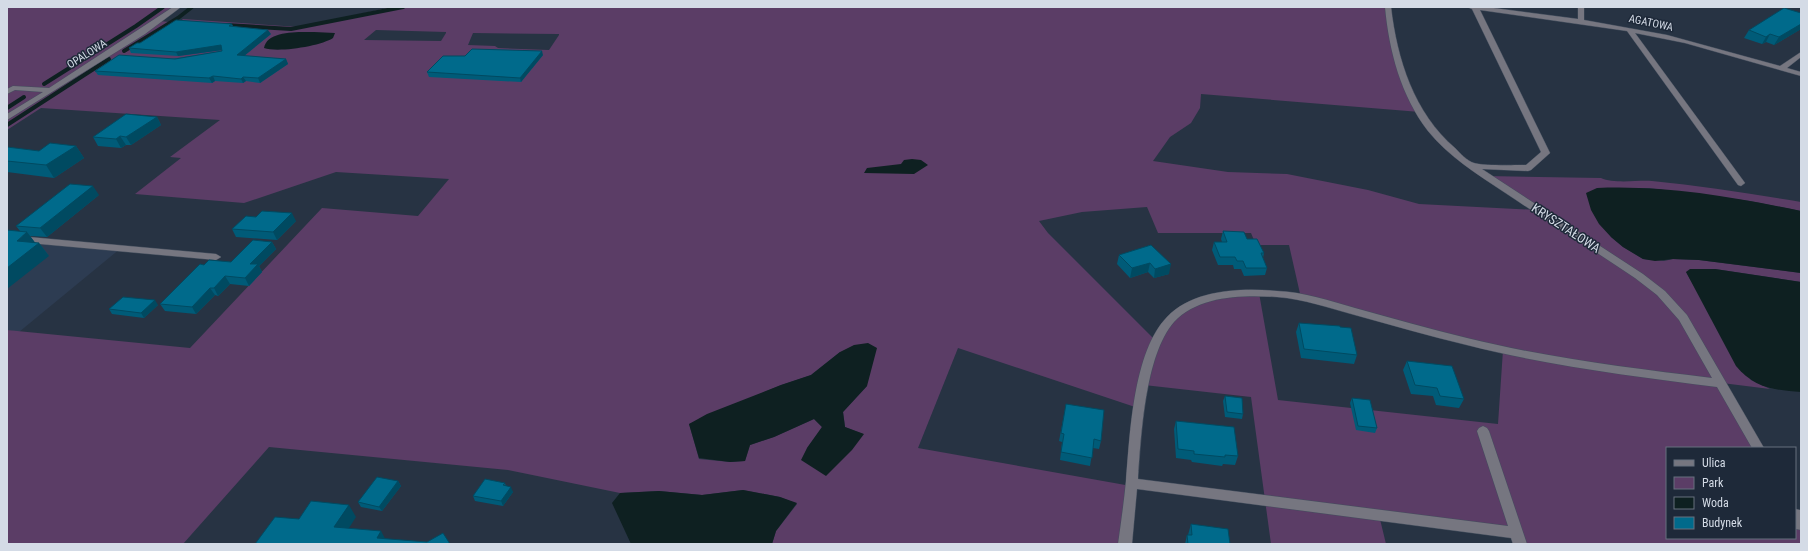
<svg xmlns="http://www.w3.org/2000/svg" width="1808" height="551" font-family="'Roboto Condensed',sans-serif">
<rect width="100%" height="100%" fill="#273343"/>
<polygon fill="#2d3c52" points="7,238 121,248 19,332 7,330"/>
<path fill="#5b3d66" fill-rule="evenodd" d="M 7,7 L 178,7 L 160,21 L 178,23 L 183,19 L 299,27 L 392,7 L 1388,7 L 1391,35 L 1420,112 L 1201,94 L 1200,108 L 1191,123 L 1170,137 L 1153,161 L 1228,172 L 1287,174 L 1368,190 L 1419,204 L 1537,210 L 1486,176 L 1601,178 C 1614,184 1637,180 1652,181 C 1702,186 1752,194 1801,202 L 1801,211 L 1750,201 L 1649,188 L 1597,188 L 1611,237 L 1623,247 L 1643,259 L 1664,261 L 1673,259 L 1699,260 L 1801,273 L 1801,282 L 1715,269 L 1686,272 L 1711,316 L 1751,380 L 1770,389 L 1722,383 L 1758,448 L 1667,448 L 1667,538 L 1795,538 L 1795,514 L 1801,525 L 1801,544 L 1520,544 L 1516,533 L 1379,515 L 1386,544 L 1271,544 L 1251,397 L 1144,385 L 1138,408 L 958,348 L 918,448 L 1131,486 L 1125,544 L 772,544 L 776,531 L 797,504 L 780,497 L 743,490 L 702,495 L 659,491 L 620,493 L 508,470 L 269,447 L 183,544 L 7,544 L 7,330 L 190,348 L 322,208 L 418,216 L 449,179 L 336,172 L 244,203 L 135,194 L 181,158 L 170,157 L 220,120 L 41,108 L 7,130 ZM 376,30 L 446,32 L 446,33 L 441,41 L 364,40 ZM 473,33 L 559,34 L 559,35 L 549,50 L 498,48 L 495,46 L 468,45 ZM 1147,207 L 1158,233 L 1251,233 L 1256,245 L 1289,245 L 1301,298 L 1503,350 L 1498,424 L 1278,400 L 1259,293 L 1204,301 L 1172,318 L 1157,342 L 1048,233 L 1039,221 L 1082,212 ZM 840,352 L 867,386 L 843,412 L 845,427 L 863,434 L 807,448 L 822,427 L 814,419 L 774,437 L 750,445 L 745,461 L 730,462 L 699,459 L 689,424 L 781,385 L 811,375 Z"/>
<g fill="#0e2021">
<path d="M 314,32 L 335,33 L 333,38 C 321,46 278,53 264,48 C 267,30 300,32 314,32 Z"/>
<polygon points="912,159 921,160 928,165 914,174 864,173 867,168 901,164 904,160"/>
<path d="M 1597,188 C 1665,185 1734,197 1801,211 L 1801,273 L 1699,260 L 1673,259 L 1655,261 L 1643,259 L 1623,247 L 1611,237 L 1599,224 L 1591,210 L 1586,193 Z"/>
<path d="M 1690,269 L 1715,269 L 1801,282 L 1801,392 C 1774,390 1754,388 1736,366 L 1686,272 Z"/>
<polygon points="868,343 877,348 867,386 843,412 845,427 864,434 852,450 826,476 801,460 807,448 822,427 814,419 774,437 750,445 745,461 730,462 699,458 689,424 707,414 781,385 811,375 840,352 854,345"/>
<polygon points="743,490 780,497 797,503 776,531 772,544 631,544 612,503 620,493 659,491 702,495"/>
</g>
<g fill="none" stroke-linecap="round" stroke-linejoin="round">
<g stroke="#0e2021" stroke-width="4">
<polyline points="226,25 291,29 403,7"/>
<polyline points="124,51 178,18 192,7"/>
<polyline points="44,84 136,26 163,7"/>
<polyline points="7,108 24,97"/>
<polyline points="7,125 109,59"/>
</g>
<defs>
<g id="minor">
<polygon points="173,7 181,7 145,34 7,120 7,114 43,92 15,90 7,94 7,89 13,86 49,88"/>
<path d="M 1385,7 L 1391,7 C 1397,59 1414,113 1455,148 C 1460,153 1467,161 1474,163 C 1482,166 1515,165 1526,165 L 1541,152 L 1472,9 L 1467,7 L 1486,7 L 1578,19 L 1578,7 L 1584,7 L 1584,20 L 1667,35 L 1780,66 L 1801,52 L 1801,57 L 1787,68 L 1801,72 L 1801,76 L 1685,43 L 1635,33 L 1745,183 L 1741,186 L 1738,185 L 1627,31 L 1480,10 L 1550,153 L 1531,170 L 1528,171 L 1482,169 L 1643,274 L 1665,291 L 1687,315 L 1764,448 L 1752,448 L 1717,387 C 1633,376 1549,366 1467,345 C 1429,336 1392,325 1355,315 C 1329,308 1304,299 1277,297 C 1244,295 1199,295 1174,322 C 1145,355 1141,436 1138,479 L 1508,526 L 1477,431 L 1479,428 L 1483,426 L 1487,428 L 1489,431 L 1527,544 L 1513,544 L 1511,538 L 1137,489 L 1132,544 L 1118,544 C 1121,523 1124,501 1126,481 C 1130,434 1133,352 1167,317 C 1194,289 1242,288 1277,291 C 1304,292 1330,301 1355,308 C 1392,318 1430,329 1467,338 C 1548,358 1630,368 1712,378 L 1679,320 L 1657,295 L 1635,278 C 1592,249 1547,221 1504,192 C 1477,174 1448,156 1428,131 C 1401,96 1389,51 1385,7 Z"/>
<polygon points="7,235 216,254 221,257 216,260 7,241"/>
<polygon points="1795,509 1800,510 1801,513 1801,530 1796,529"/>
</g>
</defs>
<use href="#minor" stroke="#434e5d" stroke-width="1"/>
<use href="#minor" fill="#767680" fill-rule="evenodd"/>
</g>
<g fill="#005b78">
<polygon points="1801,13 1801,29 1774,45 1766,42 1762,44 1744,38 1749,30"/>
<polygon points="232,24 233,26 271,34 244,56 286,59 288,64 260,83 246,81 243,83 215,81 212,83 98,75 95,71 222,51 222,50 178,56 131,53 129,48 140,43"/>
<polygon points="543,55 521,82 429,77 427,72 465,56"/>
<polygon points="157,117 161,125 131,145 126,145 121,148 98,146 93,137"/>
<polygon points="76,146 84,158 54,178 7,172 7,147 39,151"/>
<polygon points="99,195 47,237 30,236 35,243 39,243 49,256 20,231 16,226"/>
<polygon points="296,221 277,240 236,237 232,229"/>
<polygon points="1223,231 1247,239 1264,253 1263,258 1267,268 1265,275 1244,276 1241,269 1234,269 1233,265 1218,265 1212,250 1214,242 1222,242 1221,239"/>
<polygon points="272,242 276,249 259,266 262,272 249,286 230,284 218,296 215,295 196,314 165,311 160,304 204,265 231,262"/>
<polygon points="1151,245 1169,274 1154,278 1148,272 1130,278 1117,264 1119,255"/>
<polygon points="158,305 144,318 112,314 109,309"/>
<polygon points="1299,323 1357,355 1354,364 1301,358 1296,332"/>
<polygon points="1407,361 1464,399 1459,408 1436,405 1433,396 1411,394 1403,370"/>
<polygon points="1225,396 1243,414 1242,419 1225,417 1223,401"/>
<polygon points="1352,398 1377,428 1375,433 1356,430 1350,403"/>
<polygon points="1066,404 1101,441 1099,449 1093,448 1090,466 1060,460 1062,442 1059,441"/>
<polygon points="1176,421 1238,456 1235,465 1223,464 1222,466 1192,462 1191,460 1176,458 1174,429"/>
<polygon points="398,481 401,486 382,511 361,507 358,502"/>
<polygon points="505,483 506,486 513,492 503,506 475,501 473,496"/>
<polygon points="1191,524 1230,544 1185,544 1187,535 1188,535"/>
</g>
<g fill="#004a61">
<polygon points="1801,24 1801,29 1774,45 1779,37"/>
<polygon points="268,30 271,34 239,60 237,55"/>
<polygon points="1770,34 1766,42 1762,44 1766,37"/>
<polygon points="221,45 223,50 178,56 176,52"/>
<polygon points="542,51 543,55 521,82 520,78"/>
<polygon points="286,59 288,64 260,83 258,78"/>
<polygon points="213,76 215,81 212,83 209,78"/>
<polygon points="243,77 246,81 243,83 241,79"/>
<polygon points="157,117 161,125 131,145 126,137"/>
<polygon points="120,136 126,145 121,148 116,139"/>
<polygon points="76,146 84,158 54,178 46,165"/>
<polygon points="93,186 99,195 47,237 40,228"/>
<polygon points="292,213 296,221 277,240 273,232"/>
<polygon points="27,232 37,245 39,243 49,256 7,289 7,268 17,241"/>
<polygon points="272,242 276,249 259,266 262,272 249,286 245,278 250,264"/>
<polygon points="1150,263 1148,272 1130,278 1132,268"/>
<polygon points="1171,264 1169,274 1154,278 1155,269"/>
<polygon points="225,276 230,284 218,296 214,288"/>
<polygon points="210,288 215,295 196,314 192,307"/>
<polygon points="155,300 158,305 144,318 141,313"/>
<polygon points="398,481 401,486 382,511 379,507"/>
<polygon points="511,487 513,492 503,506 501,501"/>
<polygon points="349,505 356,517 342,539 334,527"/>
<polygon points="381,531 388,544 377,538"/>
</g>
<g fill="#006a8b" stroke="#004a61">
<polygon points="1784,8 1801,13 1801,24 1779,37 1770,34 1766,37 1749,30"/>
<polygon points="176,20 232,24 229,26 268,30 237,55 286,59 258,78 243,77 241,79 213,76 209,78 95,71 119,55 175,59 222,51 221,45 176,52 129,48 137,43 140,43"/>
<polygon points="472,49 542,51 520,78 427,72 443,56 465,56"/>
<polygon points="126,114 157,117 126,137 120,136 116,139 93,137"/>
<polygon points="50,143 76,146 46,165 7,161 7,147 39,151"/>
<polygon points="70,184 93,186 40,228 16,226"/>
<polygon points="262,211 292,213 273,232 232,229 246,216 256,217"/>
<polygon points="7,230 27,232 17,241 39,243 7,268"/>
<polygon points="1223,231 1244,232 1247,239 1257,239 1264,253 1261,253 1267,268 1246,268 1243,261 1237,261 1235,257 1220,257 1214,242 1227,242"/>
<polygon points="253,240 272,242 250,264 258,264 245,278 225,276 214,288 210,288 192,307 160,304 200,264 204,265 209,260 231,262"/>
<polygon points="1151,245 1171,264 1155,269 1150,263 1132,268 1119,255"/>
<polygon points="123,297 155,300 141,313 109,309"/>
<polygon points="1299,323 1340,326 1340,327 1351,328 1357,355 1304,349"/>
<polygon points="1407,361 1452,366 1464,399 1440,396 1437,388 1415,385"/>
<polygon points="1225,396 1242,398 1243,414 1227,412"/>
<polygon points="1352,398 1370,400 1377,428 1358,426"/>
<polygon points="1066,404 1104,410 1101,441 1094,439 1092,458 1061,452 1064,434 1061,433"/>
<polygon points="1176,421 1234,427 1238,456 1225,455 1225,457 1194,454 1194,451 1178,449"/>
<polygon points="377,477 398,481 379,507 358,502"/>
<polygon points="485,479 505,483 503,485 511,487 501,501 473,496"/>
<polygon points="311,501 349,505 334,527 381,531 377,538 427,542 443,533 450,544 255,544 275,517 299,519"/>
<polygon points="1191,524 1228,529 1230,544 1188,544 1187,535 1192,535"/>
</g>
<g text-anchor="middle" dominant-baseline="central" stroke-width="3" stroke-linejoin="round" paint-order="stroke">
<g font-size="11" fill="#d4dbe6" stroke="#1e2939">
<text transform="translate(1651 23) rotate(12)">AGATOWA</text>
<text transform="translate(87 54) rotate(-32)">OPALOWA</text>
</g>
<g font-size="13" fill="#d4dbe6" stroke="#1e2939">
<text transform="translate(1566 228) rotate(33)">KRYSZTAŁOWA</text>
</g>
</g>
<rect width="1808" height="551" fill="none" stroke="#d4dbe6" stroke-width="16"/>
<rect x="1666" y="447" width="130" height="92" fill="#1e2939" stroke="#67707e"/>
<rect x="1674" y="460" width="20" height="6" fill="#767680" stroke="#67707e"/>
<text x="1702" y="467" font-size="12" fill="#d4dbe6">Ulica</text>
<rect x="1674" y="477" width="20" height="12" fill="#5b3d66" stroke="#67707e"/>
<text x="1702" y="487" font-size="12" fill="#d4dbe6">Park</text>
<rect x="1674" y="497" width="20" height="12" fill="#0e2021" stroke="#67707e"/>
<text x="1702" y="507" font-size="12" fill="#d4dbe6">Woda</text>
<rect x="1674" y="517" width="20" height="12" fill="#006a8b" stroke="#67707e"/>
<text x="1702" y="527" font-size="12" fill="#d4dbe6">Budynek</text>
</svg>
